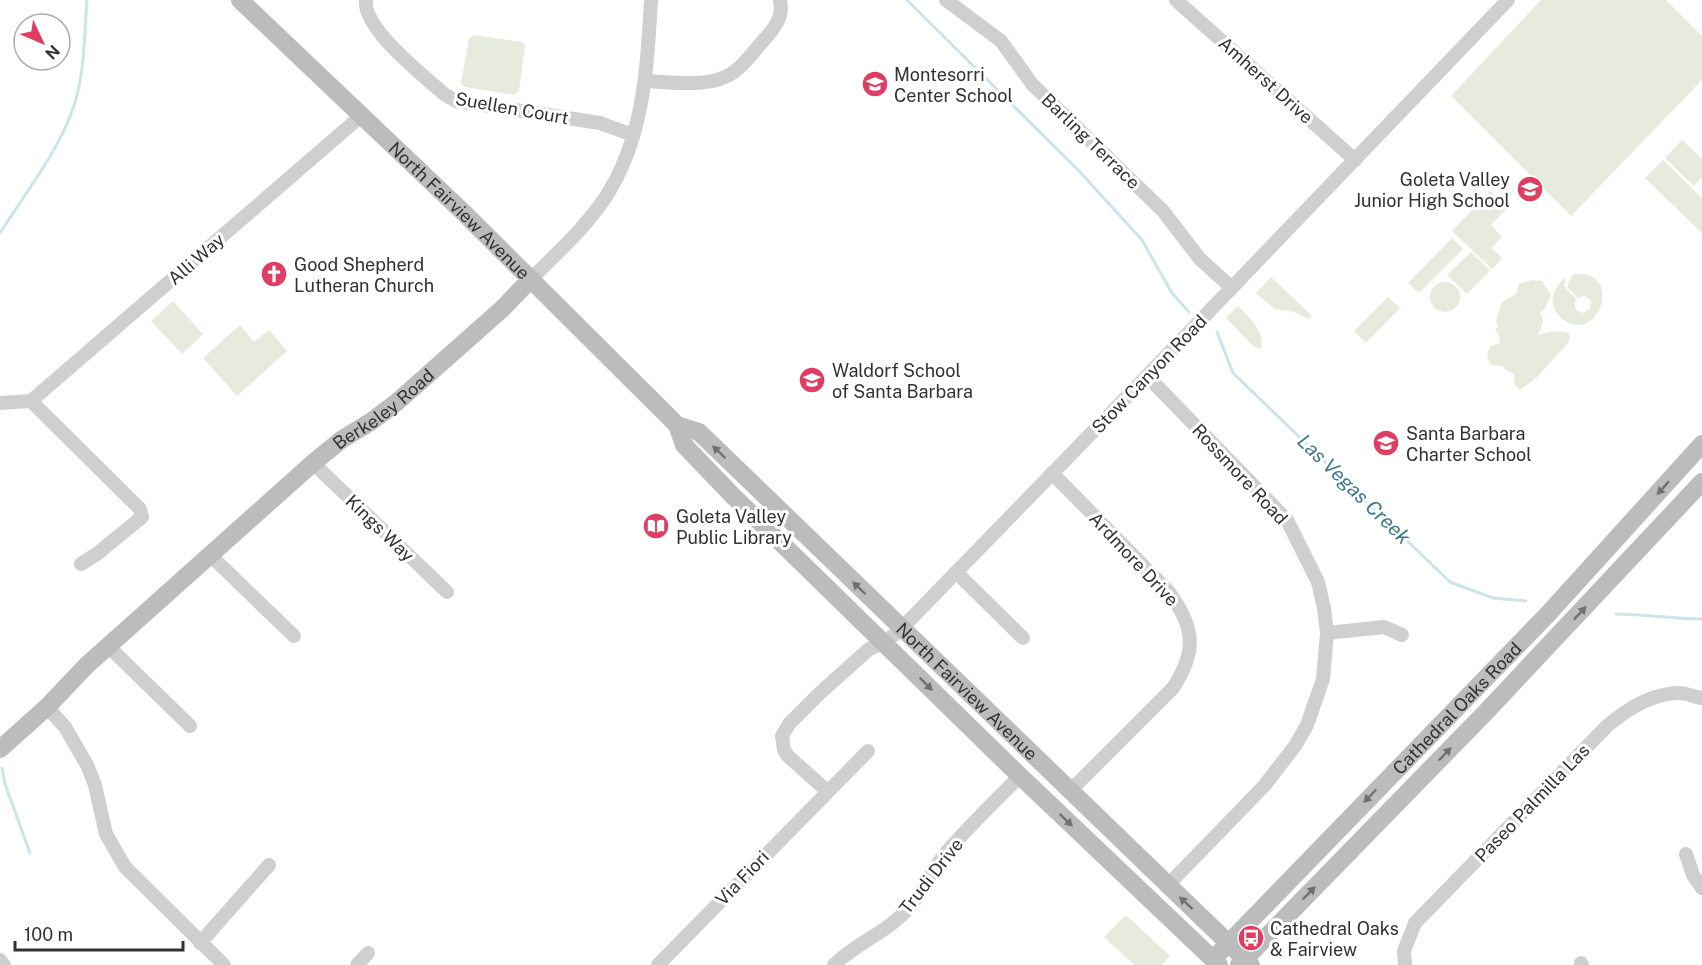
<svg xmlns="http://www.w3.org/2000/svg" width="1702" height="965" font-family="'Public Sans',sans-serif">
<rect width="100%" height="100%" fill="#fff"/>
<g fill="#e7ebde">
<polygon points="1541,0 1666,0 1702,36 1702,80 1571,216 1451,96"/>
<polygon points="474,35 522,42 525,46 519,91 514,95 464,87 461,83 469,39"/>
<polygon points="1682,140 1702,159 1702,177 1694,186 1665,158"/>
<polygon points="1663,160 1702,198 1702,233 1675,207 1677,203 1674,206 1645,178"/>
<polygon points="1490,191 1507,208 1491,225 1502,237 1491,248 1502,258 1492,269 1452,231"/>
<polygon points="1452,238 1463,249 1419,293 1408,283"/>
<polygon points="1471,252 1490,270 1467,294 1447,275"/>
<path d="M 1573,274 C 1628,269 1596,351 1560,317 C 1547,304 1553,287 1566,277 L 1564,286 L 1576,299 L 1575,304 L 1576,310 L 1583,313 L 1590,309 L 1591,301 C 1588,296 1583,295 1578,298 L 1567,287 Z"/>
<polygon points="1271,277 1312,316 1308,319 1294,312 1275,309 1256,293"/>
<path d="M 1532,280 L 1542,281 L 1551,295 L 1544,310 L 1540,313 C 1546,324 1541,325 1538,335 C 1549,332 1558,330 1569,333 L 1570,338 L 1568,343 L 1536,378 L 1520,390 L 1515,385 L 1514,374 L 1507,371 L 1502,366 L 1492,365 C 1486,360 1486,353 1491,346 L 1500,343 L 1498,333 L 1495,330 L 1498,326 L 1496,321 L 1502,302 L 1516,294 L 1519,284 Z"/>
<circle cx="1445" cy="297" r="15"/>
<polygon points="1388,297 1400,308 1366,343 1354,331"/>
<polygon points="173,301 203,334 182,354 151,321"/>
<path d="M 1238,306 C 1250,318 1265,331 1261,349 L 1254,347 L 1226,318 Z"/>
<polygon points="240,325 254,342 269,330 287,351 237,396 203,358"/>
<polygon points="1126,915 1170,956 1162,965 1134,965 1104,937"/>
</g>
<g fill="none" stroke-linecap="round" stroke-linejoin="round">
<g stroke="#cce4ea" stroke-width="3">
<polyline points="907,0 1080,172 1142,240 1172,293 1189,312"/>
<path d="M 0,233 C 23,197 56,154 71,114 C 85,79 84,37 87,0"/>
<polyline points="1217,332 1233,373 1450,582 1493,598 1526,601"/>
<path d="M 1616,614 C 1645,614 1673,619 1702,619"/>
<polyline points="2,768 5,784 30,853"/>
</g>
<g stroke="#cfcfcf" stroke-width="14">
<path d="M 366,0 C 362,28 423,75 444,94 L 456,101 L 600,123 L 633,135"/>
<polyline points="946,0 1001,41 1032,84 1163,211 1200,259 1232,288"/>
<polyline points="1176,0 1355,160"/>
<path d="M 646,81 C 674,82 710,89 734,72 C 745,64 754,51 763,41 C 774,29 784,17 780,0"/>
<path d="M 531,279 C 557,253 585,228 605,198 C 644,139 647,68 651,0"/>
<polyline points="1147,376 1287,520 1318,582 1324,608 1327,633 1323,679 1307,725 1295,746 1264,786 1168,885"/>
<polyline points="31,401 361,116"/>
<polyline points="0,403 31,401 140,509 142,517 98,553 81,564"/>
<polyline points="313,463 447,592"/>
<path d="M 1052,473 L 1169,592 C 1195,628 1197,651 1173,688 L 1070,791"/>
<polyline points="210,555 294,636"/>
<polyline points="956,572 1023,638"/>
<polyline points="1327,633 1384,627 1402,635"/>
<polyline points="108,646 190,726"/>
<polyline points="47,707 65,727 87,765 95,785 106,834 125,867 224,965"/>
<polyline points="827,791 788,756 784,750 782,736 789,724 820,693 869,649 884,643 901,629 1147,376 1508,0"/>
<polyline points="1686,854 1693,875 1702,888"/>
<polyline points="200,943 269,865"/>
<polyline points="0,960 4,965"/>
<polyline points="1581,963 1582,965"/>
<polyline points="357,965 368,953"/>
<polyline points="658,965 868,751"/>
<path d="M 834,965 C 856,943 886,933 907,910 C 923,893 931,870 946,853 C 969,826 995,801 1020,776"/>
<path d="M 1405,965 L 1404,951 L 1415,923 L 1607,726 C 1626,710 1652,693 1679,693 C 1686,693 1695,697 1702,698"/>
</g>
<g stroke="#bcbcbc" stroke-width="18">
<path id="s1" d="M 240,0 L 464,213 L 668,416 L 677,425 L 684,445 L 732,495 L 1020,776 L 1219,965"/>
<path id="s2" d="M 677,425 L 699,432 L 1251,965"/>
<path id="s3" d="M 0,749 L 47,707 L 87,665 L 313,463 L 341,440 L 372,421 L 397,402 L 502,309 L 531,279"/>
<path id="s4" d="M 1220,952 L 1548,614 L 1702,444"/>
<polyline points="1239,965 1484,714 1702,482"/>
</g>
</g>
<defs><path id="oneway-solid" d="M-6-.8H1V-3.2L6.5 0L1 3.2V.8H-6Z" transform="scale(1.5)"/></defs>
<g fill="#707070">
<use href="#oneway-solid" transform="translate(719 452) rotate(-136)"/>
<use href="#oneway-solid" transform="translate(1663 488) rotate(132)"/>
<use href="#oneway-solid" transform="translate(859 588) rotate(-136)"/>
<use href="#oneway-solid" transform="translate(1580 613) rotate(-47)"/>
<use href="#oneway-solid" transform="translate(926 684) rotate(45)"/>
<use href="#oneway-solid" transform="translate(1445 754) rotate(-46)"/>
<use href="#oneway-solid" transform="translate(1370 796) rotate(134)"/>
<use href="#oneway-solid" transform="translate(1066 820) rotate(44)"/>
<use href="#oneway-solid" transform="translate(1309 893) rotate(-46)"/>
<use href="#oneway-solid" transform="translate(1186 903) rotate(-137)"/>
</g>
<defs>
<symbol id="school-disc" viewBox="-11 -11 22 22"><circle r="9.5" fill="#e03d63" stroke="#fff"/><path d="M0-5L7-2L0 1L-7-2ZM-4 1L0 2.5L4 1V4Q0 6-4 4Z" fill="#fff"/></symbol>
<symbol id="church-disc" viewBox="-11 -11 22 22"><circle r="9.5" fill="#e03d63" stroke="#fff"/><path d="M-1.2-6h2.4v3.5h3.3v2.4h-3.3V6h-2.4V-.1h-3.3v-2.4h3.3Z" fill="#fff"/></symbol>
<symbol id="library-disc" viewBox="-11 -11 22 22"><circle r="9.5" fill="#e03d63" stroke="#fff"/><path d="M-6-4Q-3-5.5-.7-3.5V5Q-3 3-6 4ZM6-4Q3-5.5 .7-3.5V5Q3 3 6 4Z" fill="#fff"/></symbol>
<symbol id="bus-disc" viewBox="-11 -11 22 22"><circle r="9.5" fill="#e03d63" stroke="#fff"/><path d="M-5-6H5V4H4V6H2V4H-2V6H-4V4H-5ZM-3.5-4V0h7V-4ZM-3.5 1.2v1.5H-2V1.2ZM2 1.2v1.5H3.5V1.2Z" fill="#fff"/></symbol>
</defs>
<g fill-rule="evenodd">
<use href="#school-disc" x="860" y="69" width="30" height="30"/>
<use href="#school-disc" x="1515" y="174" width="30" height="30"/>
<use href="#church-disc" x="259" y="259" width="30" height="30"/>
<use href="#school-disc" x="797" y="365" width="30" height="30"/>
<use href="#school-disc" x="1371" y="428" width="30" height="30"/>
<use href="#library-disc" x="641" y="511" width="30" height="30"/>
<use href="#bus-disc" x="1236" y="923" width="30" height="30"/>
</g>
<g text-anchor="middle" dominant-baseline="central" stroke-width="6" stroke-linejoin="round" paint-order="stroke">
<g font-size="18" fill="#323232" stroke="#fff" text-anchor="start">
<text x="894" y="74">Montesorri<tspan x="894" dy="21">Center School</tspan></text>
<text x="1510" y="179" text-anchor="end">Goleta Valley<tspan x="1510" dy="21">Junior High School</tspan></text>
<text x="294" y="264">Good Shepherd<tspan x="294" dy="21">Lutheran Church</tspan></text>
<text x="832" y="370">Waldorf School<tspan x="832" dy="21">of Santa Barbara</tspan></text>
<text x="1406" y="433">Santa Barbara<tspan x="1406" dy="21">Charter School</tspan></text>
<text x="676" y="516">Goleta Valley<tspan x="676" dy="21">Public Library</tspan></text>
<text x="1270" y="928">Cathedral Oaks<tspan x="1270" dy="21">&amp; Fairview</tspan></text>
</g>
<g font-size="18" fill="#323232" stroke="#fff">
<text transform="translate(1266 80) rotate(42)">Amherst Drive</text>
<text transform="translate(512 108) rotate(10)">Suellen Court</text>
<text transform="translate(1091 141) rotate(44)">Barling Terrace</text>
<text stroke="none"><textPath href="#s1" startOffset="304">North Fairview Avenue</textPath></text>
<text transform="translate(196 259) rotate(-41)">Alli Way</text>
<text transform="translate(1149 374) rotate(-46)">Stow Canyon Road</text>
<text stroke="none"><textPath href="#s3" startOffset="513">Berkeley Road</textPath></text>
<text transform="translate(1240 474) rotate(47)">Rossmore Road</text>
<text transform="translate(380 528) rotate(44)">Kings Way</text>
<text transform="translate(1134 559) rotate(47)">Ardmore Drive</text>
<text stroke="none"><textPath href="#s2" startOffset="396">North Fairview Avenue</textPath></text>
<text stroke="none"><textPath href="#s4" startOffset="340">Cathedral Oaks Road</textPath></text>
<text transform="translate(1532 803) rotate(-46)">Paseo Palmilla Las</text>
<text transform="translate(931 876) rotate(-52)">Trudi Drive</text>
<text transform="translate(742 878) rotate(-46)">Via Fiori</text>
</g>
<g font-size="20" font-style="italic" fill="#3f7a8c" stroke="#fff">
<text transform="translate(1354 489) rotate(44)">Las Vegas Creek</text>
</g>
</g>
<g transform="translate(42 42) rotate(134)"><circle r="28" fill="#ffffff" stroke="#adadad" stroke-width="1.5"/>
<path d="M0-4.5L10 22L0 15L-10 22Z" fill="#e03d63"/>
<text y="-9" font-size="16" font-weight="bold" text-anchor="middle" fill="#323232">N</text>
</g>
<path d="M15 941v9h168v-9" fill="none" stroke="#323232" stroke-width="3"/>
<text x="24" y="941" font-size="18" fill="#323232" stroke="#ffffff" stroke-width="4.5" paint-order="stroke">100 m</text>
</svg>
